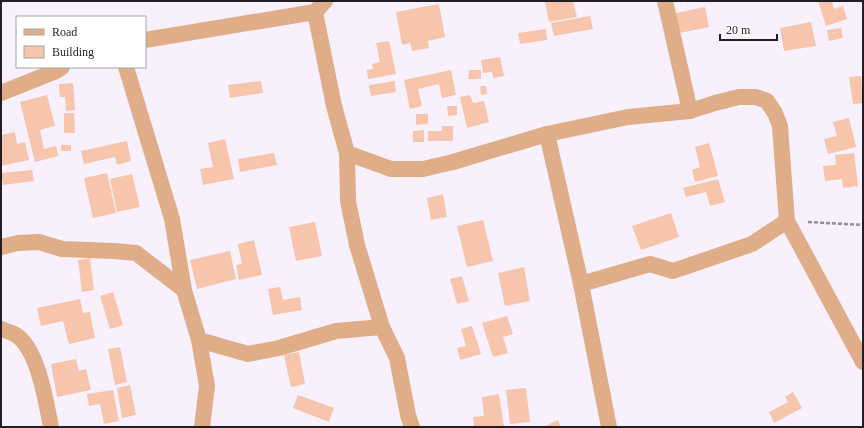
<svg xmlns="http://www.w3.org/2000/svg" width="864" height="428" font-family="Georgia,serif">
<rect width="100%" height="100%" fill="#f8f1fd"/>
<g fill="#f6c5ac">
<polygon points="545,1 573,1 577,17 549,22"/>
<polygon points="818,1 832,1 834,9 843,6 847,19 826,26"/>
<polygon points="439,4 445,37 428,41 429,48 412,51 410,43 402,45 396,12"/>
<polygon points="705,7 709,27 675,34 671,14"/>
<polygon points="590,16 593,29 554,36 551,23"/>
<polygon points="811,22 816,46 784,51 780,28"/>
<polygon points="841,28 843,38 829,41 827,30"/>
<polygon points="546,29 547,40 520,44 518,33"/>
<polygon points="389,41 396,74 368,79 367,70 373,69 372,64 380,62 376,43"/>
<polygon points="500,57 504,76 493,78 492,72 483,73 481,60"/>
<polygon points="451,70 456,95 442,98 439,84 418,89 422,106 410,109 404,80"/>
<polygon points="469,70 481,70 481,79 468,79"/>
<polygon points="861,76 863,103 853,104 849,77"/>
<polygon points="261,81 263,93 230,98 228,85"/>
<polygon points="395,81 396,92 371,96 369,85"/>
<polygon points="73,83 75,110 66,111 65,97 60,97 59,84"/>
<polygon points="480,86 486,86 487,94 481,95"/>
<polygon points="47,95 55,126 40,130 44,149 56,146 58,156 35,162 20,102"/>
<polygon points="470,95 473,103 484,101 489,122 467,128 460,97"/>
<polygon points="447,106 457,106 457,115 448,116"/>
<polygon points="64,113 74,113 75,133 64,133"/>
<polygon points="416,114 428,114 428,124 416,125"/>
<polygon points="849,118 856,147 828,154 824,139 837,136 833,122"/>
<polygon points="442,126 453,126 453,141 428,141 428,131 442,131"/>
<polygon points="424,130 424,142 413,142 413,131"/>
<polygon points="15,132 17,144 25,142 29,160 1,166 1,135"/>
<polygon points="225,139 234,179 203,185 200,169 213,167 208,143"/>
<polygon points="127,141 131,161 117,165 115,157 84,164 81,151"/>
<polygon points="709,143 718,176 695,182 692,170 700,167 695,147"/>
<rect x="61" y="145" width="10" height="6"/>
<polygon points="274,153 277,165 240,172 238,159"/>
<polygon points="854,153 858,186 843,188 842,179 825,181 823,166 836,165 835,155"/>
<polygon points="32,170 34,181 3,185 1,173"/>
<polygon points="107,173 116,213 93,218 84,178"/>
<polygon points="132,174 140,207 117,212 110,179"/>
<polygon points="718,179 725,202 710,206 706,192 686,197 683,188"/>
<polygon points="443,194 447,217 431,220 427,198"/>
<polygon points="671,213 679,237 641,250 632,226"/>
<polygon points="483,220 493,261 467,267 457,226"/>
<polygon points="315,222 322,256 296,261 289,227"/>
<polygon points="254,240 262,275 239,280 236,265 242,264 238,244"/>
<polygon points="230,251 236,279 197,289 190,260"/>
<polygon points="90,258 94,290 82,292 78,260"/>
<polygon points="524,267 530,301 505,306 498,273"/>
<polygon points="462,276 469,301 457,304 450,279"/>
<polygon points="280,287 283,300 300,297 302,310 273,315 268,289"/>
<polygon points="113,292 123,325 110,329 100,296"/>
<polygon points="80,299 83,313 90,312 95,338 69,344 63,321 41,326 37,308"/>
<polygon points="507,316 513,334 503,337 508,353 493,357 482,323"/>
<polygon points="472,326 481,354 460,360 457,348 466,346 461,329"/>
<polygon points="120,347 127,382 115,385 108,349"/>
<polygon points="299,352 305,384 291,387 284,355"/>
<polygon points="76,359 79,371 86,369 91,390 57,397 51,364"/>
<polygon points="130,385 136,415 122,418 117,388"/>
<polygon points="526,388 530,422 510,424 506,390"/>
<polygon points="113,390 119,421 104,424 100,404 89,406 87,394"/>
<polygon points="793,392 802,408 774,423 769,412 788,402 785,397"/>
<polygon points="499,394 504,427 474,427 473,417 484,416 482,397"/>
<polygon points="298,395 334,408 329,422 293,408"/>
<polygon points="558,420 561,427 543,427"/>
</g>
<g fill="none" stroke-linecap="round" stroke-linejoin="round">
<polyline stroke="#948f98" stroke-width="2.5" stroke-dasharray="4 2" stroke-linecap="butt" points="808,222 863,225"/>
<g stroke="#dfae88" stroke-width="16">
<polyline points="665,1 690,111"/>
<polyline points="315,12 334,106 347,153 391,169 423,169 453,162 547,134 628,117 690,111 715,103 739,97 756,97 767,101 775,113 780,126 787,221 863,362"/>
<polyline points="145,40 315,12 325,1"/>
<polyline points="126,67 172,219 184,290 199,340 207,386 202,427"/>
<polyline points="1,93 56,71 62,67"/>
<polyline points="547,134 581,284 609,427"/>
<polyline points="347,153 348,201 357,245 382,327 397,358 408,415 412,427"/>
<polyline points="1,247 18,243 39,242 62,249 114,251 136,253 184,290"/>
<polyline points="581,284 650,264 673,271 752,244 787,221"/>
<path d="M 1,329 C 6,331 11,332 16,335 C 38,349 46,402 51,427"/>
<polyline points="199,340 248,354 279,348 336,331 382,327"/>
</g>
</g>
<rect width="864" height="428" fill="none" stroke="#221f24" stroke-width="4"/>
<rect x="16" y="16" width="130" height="52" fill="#ffffff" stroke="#a7a5a7"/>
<rect x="24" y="29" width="20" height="6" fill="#dfae88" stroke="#a7a5a7"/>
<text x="52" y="36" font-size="12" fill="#221f24">Road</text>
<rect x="24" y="46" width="20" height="12" fill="#f6c5ac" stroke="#a7a5a7"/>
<text x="52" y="56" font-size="12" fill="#221f24">Building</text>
<path d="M720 34v6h57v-6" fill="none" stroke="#221f24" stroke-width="2"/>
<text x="726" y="34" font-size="12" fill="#221f24" stroke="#ffffff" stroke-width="3" paint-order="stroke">20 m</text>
</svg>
